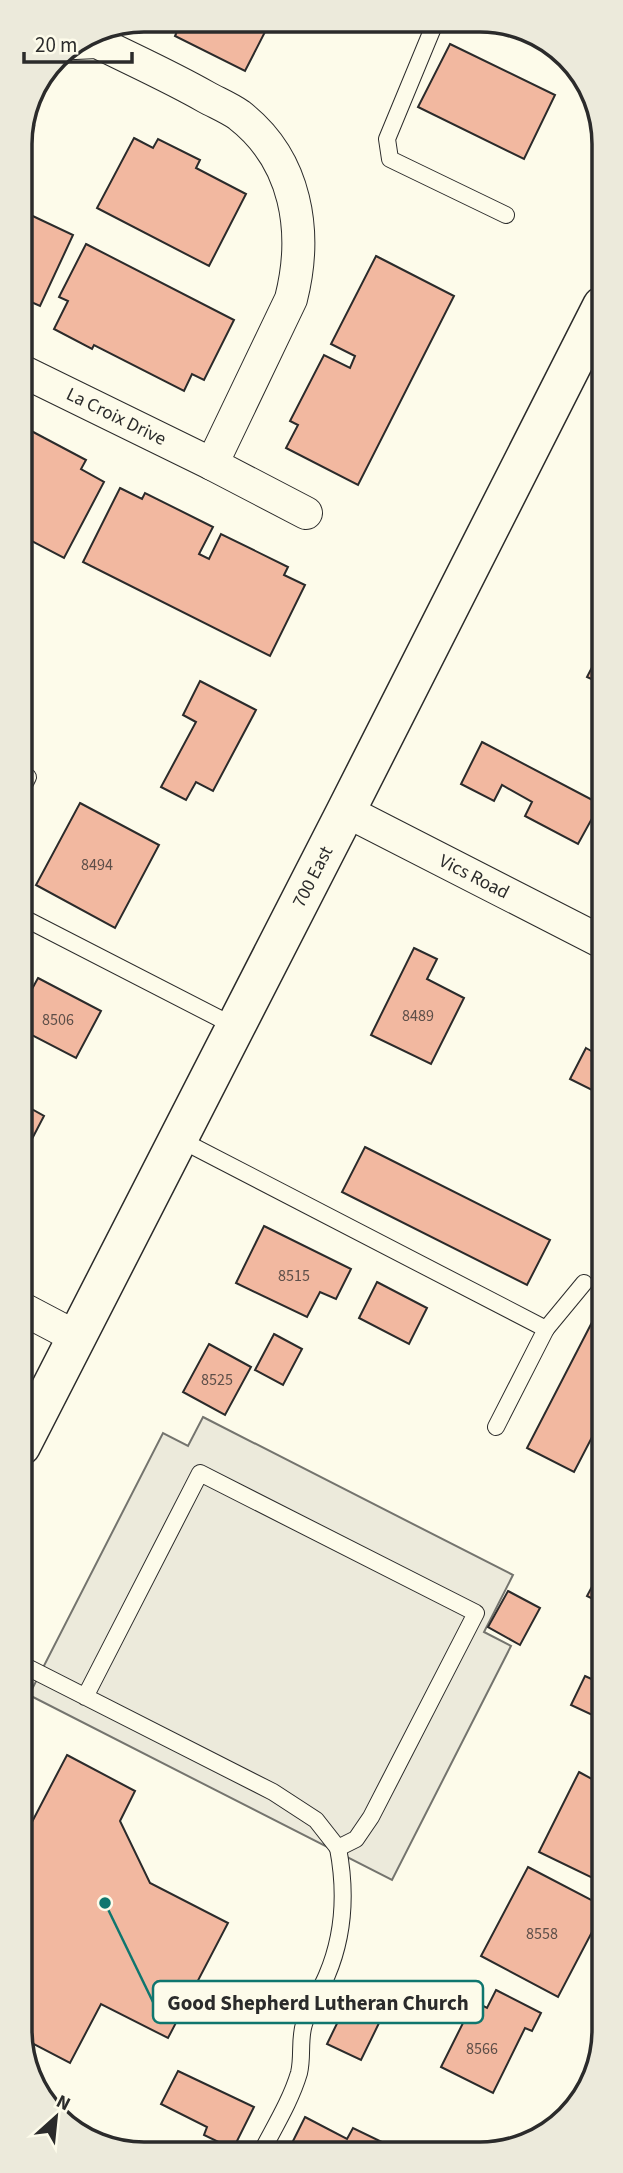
<svg xmlns="http://www.w3.org/2000/svg" width="623" height="2173" font-family="'Source Sans 3',sans-serif">
<rect width="100%" height="100%" fill="#fdfbea"/>
<polygon fill="#eceadb" stroke="#74746e" stroke-width="2" points="203,1417 513,1575 484,1632 511,1646 392,1880 29,1695 163,1433 188,1446"/>
<g fill="#f2b8a0" stroke="#2b2b2b" stroke-width="2">
<polygon points="268,26 245,71 175,36 179,27"/>
<polygon points="450,44 555,95 524,159 418,107"/>
<polygon points="26,121 34,126 20,146 19,136"/>
<polygon points="134,138 153,148 158,139 200,160 196,168 246,194 209,266 97,208"/>
<polygon points="20,210 73,235 40,306 20,297"/>
<polygon points="86,244 234,320 204,380 192,374 184,391 94,345 92,349 54,329 68,301 59,297"/>
<polygon points="376,256 454,296 358,485 286,448 298,425 290,421 324,355 350,368 355,356 331,344"/>
<polygon points="20,425 86,460 81,469 104,482 64,558 20,535"/>
<polygon points="120,488 142,499 145,493 213,527 199,554 209,559 221,534 288,567 284,575 305,585 270,656 83,562"/>
<polygon points="602,648 602,684 587,677"/>
<polygon points="200,681 256,710 213,791 196,782 186,800 161,787 196,722 183,715"/>
<polygon points="482,742 600,804 578,844 525,816 532,802 502,785 494,801 461,784"/>
<polygon points="80,803 159,845 115,928 36,885"/>
<polygon points="414,948 437,959 427,979 464,998 431,1064 371,1035"/>
<polygon points="38,978 101,1011 76,1058 20,1029 20,1011"/>
<polygon points="586,1048 602,1057 602,1095 570,1079"/>
<polygon points="21,1103 44,1116 21,1160"/>
<polygon points="365,1147 550,1240 527,1285 342,1192"/>
<polygon points="264,1226 351,1269 336,1299 320,1292 307,1317 236,1283"/>
<polygon points="377,1282 427,1308 409,1344 359,1318"/>
<polygon points="603,1301 603,1416 574,1472 527,1448"/>
<polygon points="274,1334 302,1349 283,1385 255,1370"/>
<polygon points="209,1344 251,1367 225,1415 183,1392"/>
<polygon points="603,1566 603,1604 587,1596"/>
<polygon points="508,1591 540,1608 520,1645 488,1627"/>
<polygon points="585,1676 600,1683 603,1676 603,1720 571,1705"/>
<polygon points="67,1755 135,1791 120,1821 150,1883 228,1923 168,2038 101,2004 70,2063 22,2038 21,1843"/>
<polygon points="579,1772 603,1785 603,1836 598,1846 603,1849 603,1883 539,1852"/>
<polygon points="528,1867 603,1906 603,1911 558,1997 481,1956"/>
<polygon points="496,1990 541,2013 532,2031 525,2028 493,2093 441,2067 474,2001 487,2008"/>
<polygon points="347,2003 381,2019 361,2060 327,2044"/>
<polygon points="178,2071 254,2107 233,2149 204,2135 207,2127 161,2104"/>
<polygon points="305,2117 347,2139 353,2128 386,2144 382,2151 288,2151"/>
</g>
<g fill="none" stroke-linecap="round" stroke-linejoin="round">
<defs>
<g id="lane">
<polyline points="435,23 387,139 390,159 506,215"/>
<polyline points="20,793 28,777"/>
<polyline points="20,916 236,1027"/>
<polyline points="179,1139 546,1329 496,1427"/>
<polyline points="546,1329 584,1283"/>
<polyline points="21,1664 273,1792 316,1820 338,1848 356,1839 371,1817 476,1613 200,1473 85,1697"/>
<path d="M 262,2151 C 275,2126 291,2100 299,2073 C 303,2057 299,2040 304,2024 C 309,2007 320,1992 327,1975 C 344,1935 346,1890 338,1848"/>
</g>
<g id="street">
<path d="M 75,43 L 97,42 C 133,60 171,77 206,97 C 217,103 229,108 239,115 C 297,160 308,232 291,299 L 212,464"/>
<polyline points="20,370 212,464 306,513"/>
<polyline points="346,811 602,942"/>
<polyline points="21,1308 76,1337"/>
</g>
<polyline id="primary" points="21,1446 346,811 602,306"/>
</defs>
<use href="#lane" stroke="#2b2b2b" stroke-width="18"/>
<use href="#street" stroke="#2b2b2b" stroke-width="34"/>
<use href="#primary" stroke="#2b2b2b" stroke-width="41"/>
<use href="#lane" stroke="#fdfbea" stroke-width="16"/>
<use href="#street" stroke="#fdfbea" stroke-width="32"/>
<use href="#primary" stroke="#fdfbea" stroke-width="38"/>
</g>
<g text-anchor="middle" dominant-baseline="central" stroke-width="5" stroke-linejoin="round" paint-order="stroke">
<g font-size="16" fill="#5d4e48">
<text x="97" y="865">8494</text>
<text x="418" y="1016">8489</text>
<text x="58" y="1020">8506</text>
<text x="294" y="1276">8515</text>
<text x="217" y="1380">8525</text>
<text x="542" y="1934">8558</text>
<text x="482" y="2049">8566</text>
</g>
<g font-size="19" fill="#2b2b2b" stroke="#fdfbea">
<text transform="translate(116 417) rotate(26)">La Croix Drive</text>
<text transform="translate(313 877) rotate(-63)">700 East</text>
<text transform="translate(474 877) rotate(27)">Vics Road</text>
</g>
</g>
<path d="M0 0H623V2173H0ZM144 32H480A112 112 0 0 1 592 144V2030A112 112 0 0 1 480 2142H144A112 112 0 0 1 32 2030V144A112 112 0 0 1 144 32Z" fill="#eceadb" fill-rule="evenodd"/>
<path fill="none" stroke="#2b2b2b" stroke-width="3.5" d="M144 32H480A112 112 0 0 1 592 144V2030A112 112 0 0 1 480 2142H144A112 112 0 0 1 32 2030V144A112 112 0 0 1 144 32Z"/>
<path fill="none" stroke="#0f766e" stroke-width="2.5" d="M105 1903L153 2002"/>
<circle fill="#0f766e" stroke="#fdfbea" stroke-width="2.5" cx="105" cy="1903" r="7"/>
<rect fill="#fdfbea" stroke="#0f766e" stroke-width="2.5" x="153" y="1981" width="330" height="42" rx="7"/>
<g font-size="21" text-anchor="middle" font-weight="bold" fill="#2b2b2b">
<text x="318" y="2010">Good Shepherd Lutheran Church</text>
</g>
<g transform="translate(56 2117) rotate(27)" stroke="#fdfbea" stroke-width="5" paint-order="stroke">
<path d="M0-5L12 26L0 18L-12 26Z" fill="#2b2b2b"/>
<text y="-10" font-size="19" font-weight="bold" text-anchor="middle" fill="#2b2b2b">N</text>
</g>
<path d="M24 52v10h108v-10" fill="none" stroke="#2b2b2b" stroke-width="3.5"/>
<text x="35" y="52" font-size="21" fill="#2b2b2b" stroke="#fdfbea" stroke-width="5" paint-order="stroke">20 m</text>
</svg>
